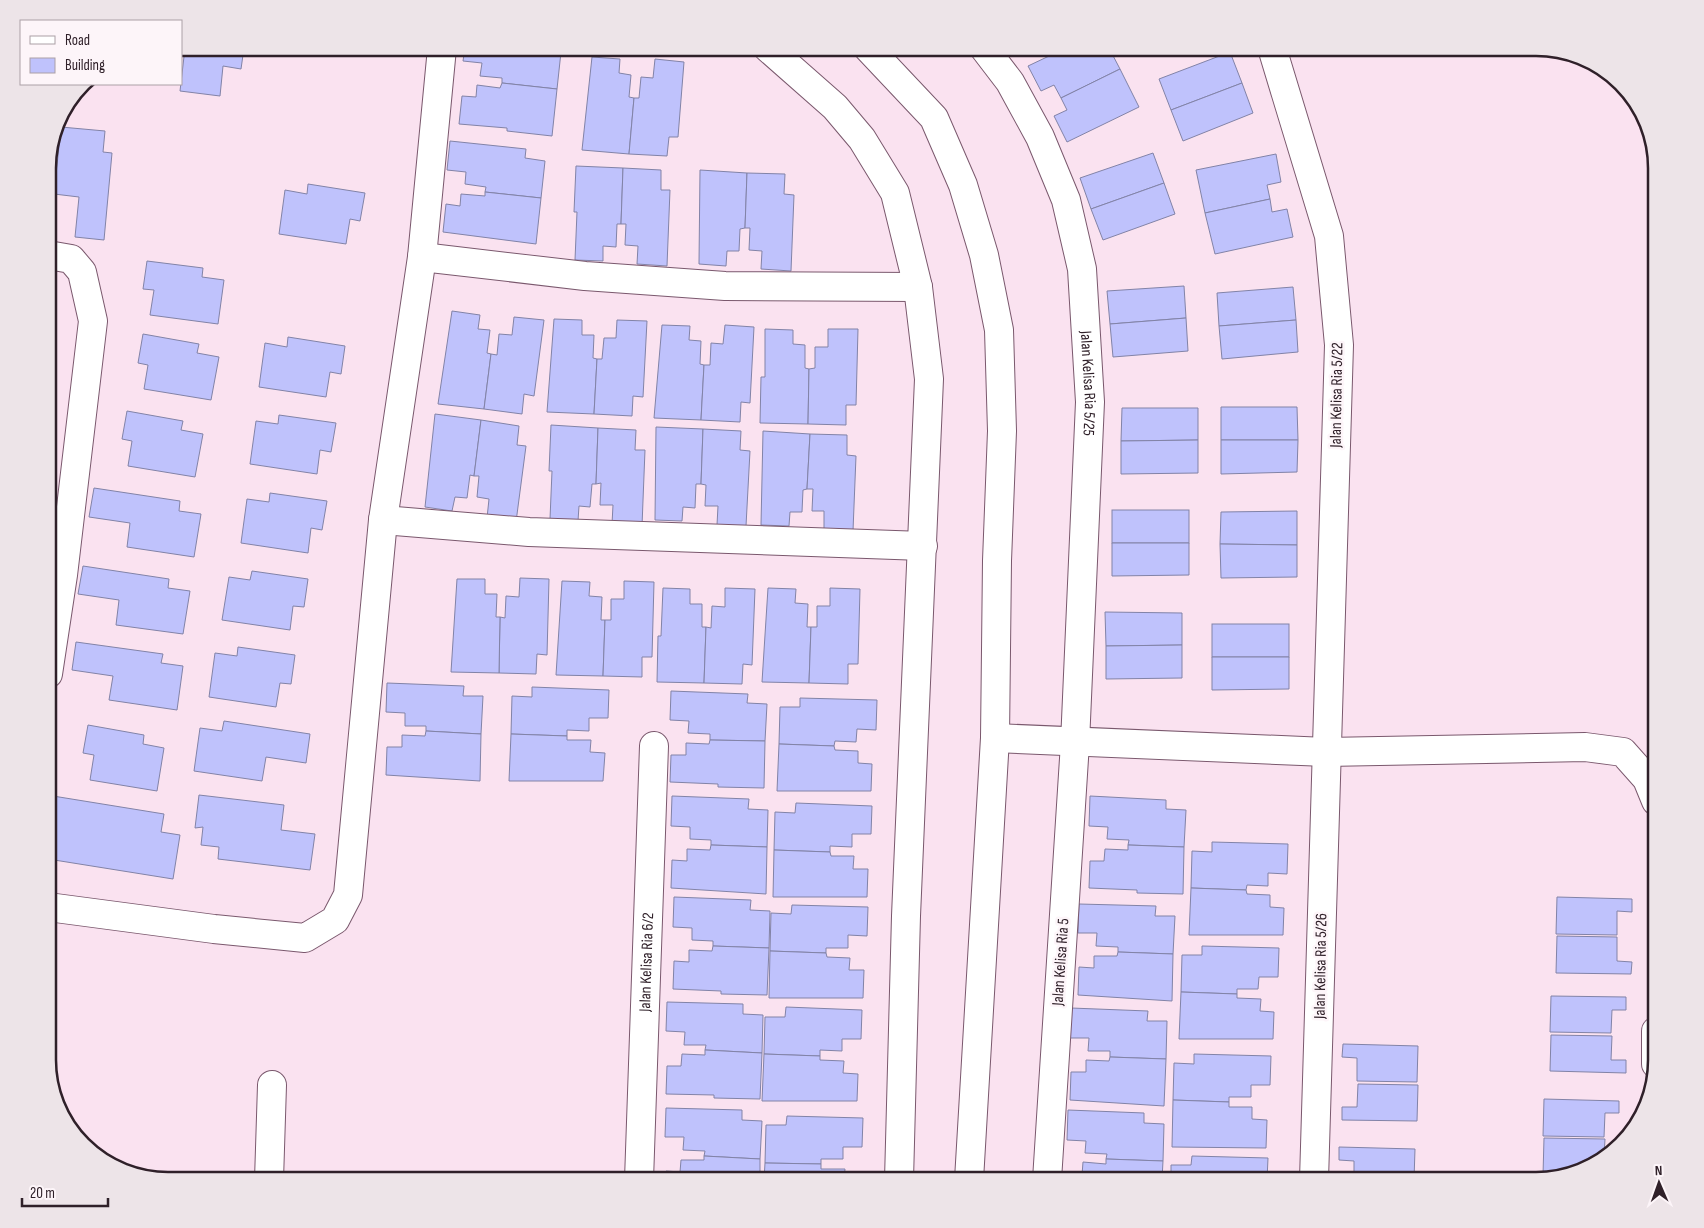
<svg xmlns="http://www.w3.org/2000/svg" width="1704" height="1228" font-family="'Sofia Sans Condensed',sans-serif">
<rect width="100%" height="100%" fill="#fae2f0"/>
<g fill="#bfc2fc" stroke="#8283a7">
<polygon points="185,48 244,48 241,69 223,66 220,96 180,91"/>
<polygon points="465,48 541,48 541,50 561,52 557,89 502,83 502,78 480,76 482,63 463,61"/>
<polygon points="1066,48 1109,48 1120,69 1061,98 1054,85 1041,91 1028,66"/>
<polygon points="1230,52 1242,83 1171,110 1159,79"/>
<polygon points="592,57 620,59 619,73 631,75 629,97 634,98 629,154 582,150"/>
<polygon points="655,59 684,62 678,137 669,137 667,156 629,154 634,98 639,98 641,77 653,78"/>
<polygon points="1120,69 1139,107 1067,142 1054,116 1067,110 1061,98"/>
<polygon points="502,83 557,89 552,136 507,131 507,128 459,124 462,96 476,97 477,85 500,88"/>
<polygon points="1242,83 1253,113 1183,141 1171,110"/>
<polygon points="61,127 105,131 103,152 112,153 104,240 75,237 79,197 54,194"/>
<polygon points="450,141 526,149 525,158 545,161 541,198 485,192 486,187 465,184 466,172 447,170"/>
<polygon points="1153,153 1164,183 1091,209 1080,178"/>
<polygon points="1276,154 1281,182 1267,185 1270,199 1205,213 1196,170"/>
<polygon points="576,166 623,168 621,224 617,224 616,247 603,246 603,261 575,260 577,212 574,212"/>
<polygon points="623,168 661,170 661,190 670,190 667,266 637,264 638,246 625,245 626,224 621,224"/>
<polygon points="700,170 747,173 745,228 740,229 739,251 727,251 726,266 699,264"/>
<polygon points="747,173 785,174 784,194 794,195 791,271 761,269 762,251 749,250 750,228 745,228"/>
<polygon points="1164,183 1175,214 1103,240 1091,209"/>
<polygon points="308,184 365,193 360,221 350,219 346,244 279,234 285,190 307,194"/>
<polygon points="485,192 541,198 536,244 443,232 446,204 460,206 461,194 485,196"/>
<polygon points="1270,199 1272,212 1287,209 1293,237 1215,254 1205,213"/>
<polygon points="147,261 203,268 202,277 224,280 218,324 150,315 154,290 143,289"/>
<polygon points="1184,286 1186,318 1110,324 1107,291"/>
<polygon points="1293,287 1296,320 1219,326 1217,293"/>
<polygon points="452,311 480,315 478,329 490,330 487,353 491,354 484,409 438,404"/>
<polygon points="514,317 544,320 534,396 524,394 522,414 484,409 491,354 497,355 499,334 512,335"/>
<polygon points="1186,318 1188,351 1113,357 1110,324"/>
<polygon points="554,319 582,320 582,335 594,335 593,358 597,359 594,414 547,412"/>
<polygon points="617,320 647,321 643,397 633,396 632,416 594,414 597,359 602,359 604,338 616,338"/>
<polygon points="1296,320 1298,352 1222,359 1219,326"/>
<polygon points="662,325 690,326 689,340 701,341 700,364 704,365 701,420 654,418"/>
<polygon points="725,325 754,327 750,403 741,402 740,422 701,420 704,365 710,365 711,343 723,344"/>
<polygon points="765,329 793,330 793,344 805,345 805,368 809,369 808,424 760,423 761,377 765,377"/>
<polygon points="828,329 858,329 856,405 846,405 846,425 808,424 809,369 815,368 815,347 828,347"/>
<polygon points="143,334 199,344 197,353 219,357 211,400 144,389 148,365 138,363"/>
<polygon points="288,337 345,346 341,374 330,372 326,397 259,387 265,343 287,347"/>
<polygon points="1221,407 1297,407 1298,440 1221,440"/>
<polygon points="1122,408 1198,408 1198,440 1121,441"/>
<polygon points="127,411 183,421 181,430 203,434 195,477 128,466 132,441 122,439"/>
<polygon points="435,414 481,420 474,476 470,475 467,498 455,497 452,511 425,507"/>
<polygon points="279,415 336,423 331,452 320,450 317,474 250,464 256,421 278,424"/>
<polygon points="481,420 519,426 517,445 526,446 516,522 487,518 489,499 477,497 479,476 474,476"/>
<polygon points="551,425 598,428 596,484 592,484 590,507 579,506 578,521 550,519 552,471 549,471"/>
<polygon points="656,427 703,429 701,484 696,484 695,508 683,507 682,521 655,520"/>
<polygon points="598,428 636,430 635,450 645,450 642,526 612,524 613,505 600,505 601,483 596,484"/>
<polygon points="703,429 741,431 740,450 750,451 746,526 717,525 718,506 705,506 706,485 701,484"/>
<polygon points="763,431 810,434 807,489 803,490 802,512 790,512 789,526 761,525"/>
<polygon points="810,434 847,435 847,455 856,456 853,531 824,530 824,511 812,511 813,489 807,489"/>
<polygon points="1198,440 1198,473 1121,474 1121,441"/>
<polygon points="1221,440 1298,440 1297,472 1221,474"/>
<polygon points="94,488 180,501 179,511 201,514 194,557 127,547 130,523 89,517"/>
<polygon points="270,493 327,501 322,530 311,528 308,553 241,543 247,499 269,502"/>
<rect x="1112" y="510" width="77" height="33"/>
<polygon points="1297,511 1297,545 1220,544 1221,512"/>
<polygon points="1112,543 1189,543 1189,575 1112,576"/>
<polygon points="1220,544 1297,545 1297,577 1221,578"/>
<polygon points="83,566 169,579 168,588 190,591 183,634 116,625 119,600 78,594"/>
<polygon points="252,571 308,579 304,607 293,606 290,630 222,620 229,577 250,580"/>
<polygon points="520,578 549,579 547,655 537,654 536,674 499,673 500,617 505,618 506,596 519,597"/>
<polygon points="457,579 485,579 485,594 497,594 496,617 500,617 499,673 451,672"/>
<polygon points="562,581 590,582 589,596 602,597 601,620 605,620 603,676 556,675"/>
<polygon points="624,581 654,582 652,657 642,657 642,677 603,676 605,620 611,620 611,599 624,599"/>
<polygon points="663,588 690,589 690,604 702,604 702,627 706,627 704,683 657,682 658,636 661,636"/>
<polygon points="725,588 755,589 752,665 743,664 742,684 704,683 706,627 711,628 712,606 725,607"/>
<polygon points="768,588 796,589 795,603 808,604 807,627 811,627 809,683 762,682"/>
<polygon points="830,588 860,589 858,664 848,664 848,684 809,683 811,627 817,627 817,606 830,606"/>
<polygon points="1105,612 1182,613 1182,645 1106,646"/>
<rect x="1212" y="624" width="77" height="33"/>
<polygon points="76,642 163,654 161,663 183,666 177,710 109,700 113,676 72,670"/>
<polygon points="1182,645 1182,678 1106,679 1106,646"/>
<polygon points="238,647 295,655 291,684 280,683 276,707 209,697 215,653 237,656"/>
<polygon points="1212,657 1289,657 1289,689 1212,690"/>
<polygon points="387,683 464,686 463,696 483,696 481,734 426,731 426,726 405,726 405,713 386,712"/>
<polygon points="532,687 609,690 608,718 589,718 589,731 567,730 567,736 511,734 512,696 532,697"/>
<polygon points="671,691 748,694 747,703 767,704 765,741 710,740 710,734 688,733 689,721 670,720"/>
<polygon points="800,698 877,700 876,730 857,729 856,742 835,741 834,746 779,744 780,707 800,707"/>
<polygon points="224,721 310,734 306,763 266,757 262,781 194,771 200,728 222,731"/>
<polygon points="88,725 144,735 143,744 164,748 157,791 90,780 94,755 83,753"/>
<polygon points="426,731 481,734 480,781 386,775 387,747 402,747 402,735 425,736"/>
<polygon points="511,734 567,736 567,740 591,740 590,752 605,753 603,781 509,781"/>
<polygon points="710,740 765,741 764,788 718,787 718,784 670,782 671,755 686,755 686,743 709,744"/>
<polygon points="779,744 834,746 835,750 858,751 858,763 872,764 871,791 777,791"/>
<polygon points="199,795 284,805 281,830 315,834 310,870 218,859 219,847 201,845 203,827 195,828"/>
<polygon points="53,796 164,814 161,832 180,835 173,879 48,859 48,828"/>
<polygon points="672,796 749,799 748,809 768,810 767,847 711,845 711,840 690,839 690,827 671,826"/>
<polygon points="1090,796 1166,800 1166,809 1186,810 1184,847 1128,845 1129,840 1107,839 1108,827 1089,826"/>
<polygon points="796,803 872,806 871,834 852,834 852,847 830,846 830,852 774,850 775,812 795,813"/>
<polygon points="1212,842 1288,844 1287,874 1268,873 1268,886 1247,885 1246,890 1191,888 1192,851 1212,852"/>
<polygon points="711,845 767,847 766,894 671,888 672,860 687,861 687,849 710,850"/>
<polygon points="1128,845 1184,847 1183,894 1137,893 1137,890 1089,888 1090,861 1104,861 1105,849 1128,850"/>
<polygon points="774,850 830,852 831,856 854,856 853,869 868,869 867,897 773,897"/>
<polygon points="1191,888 1246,890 1247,894 1270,895 1270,907 1284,908 1283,935 1189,935"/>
<polygon points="674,897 751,900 750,910 770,911 769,948 713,946 713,941 692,940 692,928 673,927"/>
<polygon points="1557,897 1632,899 1632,912 1617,911 1617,935 1556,934"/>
<polygon points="1079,904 1156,906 1155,916 1175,916 1173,954 1118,952 1118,947 1096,946 1097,933 1078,933"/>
<polygon points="792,905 868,907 867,936 848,935 848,948 826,948 826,953 770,951 771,913 791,914"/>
<polygon points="1557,936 1617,937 1617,961 1632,962 1631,974 1556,973"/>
<polygon points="713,946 769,948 767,995 721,994 721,991 673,989 674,961 689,962 689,950 712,951"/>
<polygon points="1202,946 1279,948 1278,977 1259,977 1258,989 1237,989 1237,994 1181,992 1182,955 1202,955"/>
<polygon points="770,951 826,953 827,957 850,958 849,970 864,970 863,998 769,998"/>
<polygon points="1118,952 1173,954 1172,1001 1078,995 1079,967 1094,968 1094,956 1117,956"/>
<polygon points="1181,992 1237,994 1237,998 1261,999 1260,1011 1274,1012 1273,1039 1179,1039"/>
<polygon points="1551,996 1626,997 1626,1010 1612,1010 1611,1033 1550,1032"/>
<polygon points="667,1002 743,1004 743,1014 763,1015 762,1053 705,1050 706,1045 684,1045 685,1032 666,1031"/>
<polygon points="786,1007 862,1010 861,1039 842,1039 842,1051 820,1050 820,1056 764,1054 765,1017 785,1017"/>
<polygon points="1071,1008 1148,1011 1147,1021 1167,1021 1166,1059 1110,1057 1110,1051 1088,1051 1089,1038 1070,1038"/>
<polygon points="1551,1035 1612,1036 1611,1060 1626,1060 1626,1073 1550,1071"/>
<polygon points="1343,1044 1418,1046 1417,1082 1357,1081 1357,1058 1342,1057"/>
<polygon points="705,1050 762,1053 760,1099 714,1098 714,1095 666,1094 667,1066 681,1066 682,1054 705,1055"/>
<polygon points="764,1054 820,1056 820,1060 844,1061 843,1073 858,1074 857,1101 762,1101"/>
<polygon points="1194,1054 1271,1056 1270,1085 1251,1085 1251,1097 1229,1097 1229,1102 1173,1100 1174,1063 1194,1064"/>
<polygon points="1110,1057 1166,1059 1164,1106 1070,1100 1071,1072 1086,1072 1086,1060 1109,1061"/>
<polygon points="1358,1084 1418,1085 1417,1121 1342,1120 1342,1107 1357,1107"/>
<polygon points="1544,1099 1619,1101 1619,1113 1605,1113 1604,1137 1543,1136"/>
<polygon points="1173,1100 1229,1102 1229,1107 1252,1107 1252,1119 1267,1120 1266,1148 1172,1147"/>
<polygon points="666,1108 742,1110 742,1120 762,1121 760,1159 704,1156 705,1151 683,1150 684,1137 665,1137"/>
<polygon points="1068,1110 1144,1113 1144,1123 1164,1124 1163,1161 1106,1159 1107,1154 1085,1153 1086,1141 1067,1140"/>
<polygon points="787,1116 863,1118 862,1147 843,1147 843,1159 821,1159 821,1164 765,1163 766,1125 786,1125"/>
<polygon points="1544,1138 1605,1139 1604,1156 1590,1168 1559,1175 1543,1175"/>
<polygon points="1339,1147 1415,1149 1414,1180 1354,1180 1354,1161 1339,1160"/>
<polygon points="704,1156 760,1159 760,1180 666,1180 666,1171 680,1172 681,1160 704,1160"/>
<polygon points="1192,1156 1268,1158 1267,1180 1171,1180 1171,1165 1191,1165"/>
<polygon points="1106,1159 1163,1161 1162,1180 1068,1180 1068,1174 1082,1175 1083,1162 1106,1164"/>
<polygon points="765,1163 821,1164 821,1169 845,1169 844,1180 764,1180"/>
</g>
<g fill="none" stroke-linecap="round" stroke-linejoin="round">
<defs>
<g id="minor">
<polyline points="768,48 835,107 862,139 895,193 918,287 929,379 906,916 899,1180"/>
<polyline points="868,48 934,118 963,185 984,255 999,330 1002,431 997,561 995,738 969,1180"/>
<path id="s1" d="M 984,48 L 1010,82 L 1040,137 L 1066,200 L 1082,269 L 1090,402 L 1075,743 L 1047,1180"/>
<polyline points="1272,48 1329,236 1339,345 1314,1180"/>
<polyline points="422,257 585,276 725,286 918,287"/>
<polyline points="383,520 529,532 923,546"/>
<polyline points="48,674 63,575 93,321 82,272 71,259 48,255"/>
<polyline points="995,738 1326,752 1585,747 1623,752 1647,779 1656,801"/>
<polyline points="48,907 214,929 305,938 335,920 348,895 383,520 422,257 442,48"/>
<polyline points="1656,1064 1656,1031"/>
<polyline points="269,1180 272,1085"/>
<path id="s2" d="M 639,1180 L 654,746"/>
</g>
</defs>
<use href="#minor" stroke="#7a586d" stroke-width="30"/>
<use href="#minor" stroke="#fff" stroke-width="28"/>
</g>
<g text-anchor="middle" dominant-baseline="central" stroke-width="5" stroke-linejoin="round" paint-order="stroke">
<g font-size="16" fill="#2f2029" stroke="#fdf5f9">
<text stroke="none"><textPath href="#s1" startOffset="359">Jalan Kelisa Ria 5/25</textPath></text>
<text transform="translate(1337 395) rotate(-89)">Jalan Kelisa Ria 5/22</text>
<text transform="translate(1061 962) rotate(-86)">Jalan Kelisa Ria 5</text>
<text stroke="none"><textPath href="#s2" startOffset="218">Jalan Kelisa Ria 6/2</textPath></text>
<text transform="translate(1321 966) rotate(-89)">Jalan Kelisa Ria 5/26</text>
</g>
</g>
<path d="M0 0H1704V1228H0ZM168 56H1536A112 112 0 0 1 1648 168V1060A112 112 0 0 1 1536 1172H168A112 112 0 0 1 56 1060V168A112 112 0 0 1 168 56Z" fill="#ede4e8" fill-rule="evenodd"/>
<path fill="none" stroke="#2f2029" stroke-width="2.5" d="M168 56H1536A112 112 0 0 1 1648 168V1060A112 112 0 0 1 1536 1172H168A112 112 0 0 1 56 1060V168A112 112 0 0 1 168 56Z"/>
<rect x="20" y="20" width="162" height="65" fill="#fdf5f9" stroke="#aba0a6"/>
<rect x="30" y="36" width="25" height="8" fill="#ffffff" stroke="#aba0a6"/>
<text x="65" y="45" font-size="15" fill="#2f2029">Road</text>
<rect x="30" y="58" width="25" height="15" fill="#bfc2fc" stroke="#aba0a6"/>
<text x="65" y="70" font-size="15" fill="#2f2029">Building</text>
<g transform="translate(1659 1183) rotate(358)" stroke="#fdf5f9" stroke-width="4" paint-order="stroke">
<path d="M0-4L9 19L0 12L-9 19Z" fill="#2f2029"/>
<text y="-8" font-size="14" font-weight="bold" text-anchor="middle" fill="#2f2029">N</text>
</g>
<path d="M22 1198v8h86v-8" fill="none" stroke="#2f2029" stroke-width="2.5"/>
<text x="30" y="1198" font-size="15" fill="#2f2029" stroke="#fdf5f9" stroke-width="4" paint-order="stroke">20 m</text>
</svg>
